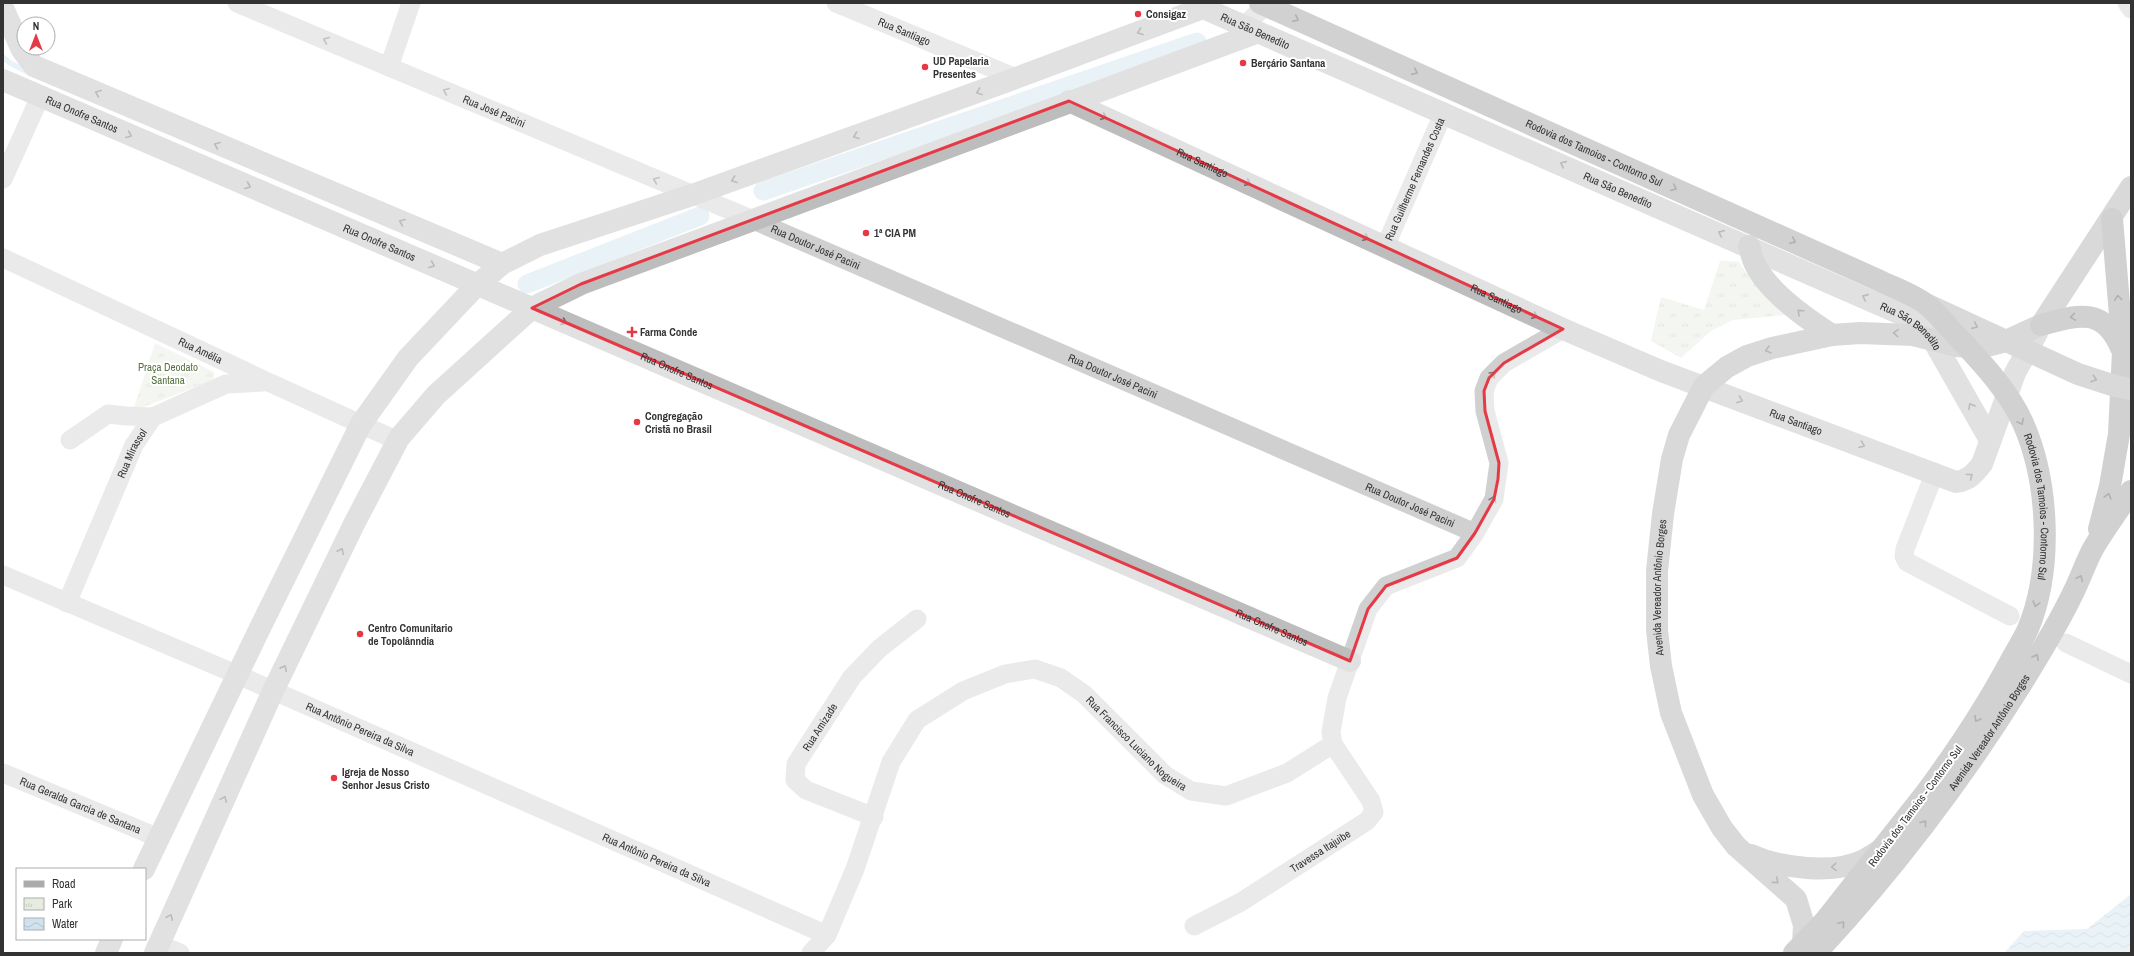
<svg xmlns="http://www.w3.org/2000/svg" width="2134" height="956" font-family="'Archivo Narrow',sans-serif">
<defs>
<pattern id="park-tufts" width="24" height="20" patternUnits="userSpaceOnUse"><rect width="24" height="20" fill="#e6ecdf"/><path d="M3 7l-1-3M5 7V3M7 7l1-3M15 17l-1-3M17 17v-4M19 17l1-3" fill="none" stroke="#c6cbc0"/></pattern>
<pattern id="water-waves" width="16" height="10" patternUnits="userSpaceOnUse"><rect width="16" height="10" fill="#cfe2ee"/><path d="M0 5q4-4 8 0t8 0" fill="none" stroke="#b2c2cd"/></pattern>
</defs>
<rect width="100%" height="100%" fill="#fff"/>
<g fill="url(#park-tufts)">
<path d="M 1720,261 L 1738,261 C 1753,285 1772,298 1796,314 L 1733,320 L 1711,331 L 1681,358 L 1651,341 L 1661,297 L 1704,310 Z"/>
<polygon points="155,343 214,372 214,380 133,411"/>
</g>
<polygon fill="url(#water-waves)" points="2131,894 2131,953 2004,953 2024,931 2087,929"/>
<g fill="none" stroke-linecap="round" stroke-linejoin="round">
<polyline stroke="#cfe2ee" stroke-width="5.5" points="3,57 10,63 28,72"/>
<g stroke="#cfe2ee" stroke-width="19">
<polyline points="763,191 1197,42"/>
<polyline points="527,284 700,216"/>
</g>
<g stroke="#d0d0d0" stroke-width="19">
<path id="s1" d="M 237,3 L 751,219 L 1475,533"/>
<path id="s2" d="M 836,3 L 1016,78"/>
<polyline points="2127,3 2131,9"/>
<polyline points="1243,27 1268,3"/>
<polyline points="389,67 411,3"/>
<polyline points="3,179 40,97"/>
<path id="s3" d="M 1385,247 L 1444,112"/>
<path id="s4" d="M 3,258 L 266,381 L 398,441"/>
<polyline points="70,440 108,414 126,416 153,417"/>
<polyline points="1935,472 1905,549 1904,556 1907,562 2010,616"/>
<path id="s5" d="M 3,575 L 238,675 L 827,935"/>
<path id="s6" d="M 67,603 L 134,445 L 153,417 L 226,384 L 263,382"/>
<polyline points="2066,643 2131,674"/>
<path id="s7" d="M 3,773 L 159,838"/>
<path id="s8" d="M 874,817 L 806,790 L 795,780 L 796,764 L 852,677 L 880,648 L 917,619"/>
<path id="s9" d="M 1194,926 L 1241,902 L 1367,821 L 1374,812 L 1371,801 L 1333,744"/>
<polyline points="158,944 180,953"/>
<path id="s10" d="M 811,953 L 827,935 L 855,869 L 891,762 L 917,720 L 963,691 L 1005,674 L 1035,669 L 1061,678 L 1084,694 L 1165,775 L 1191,791 L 1226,796 L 1287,773 L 1333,744 L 1331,732 L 1337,698 L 1368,609 L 1386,586 L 1457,558 L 1475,533 L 1494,499 L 1499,463 L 1485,411 L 1484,391 L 1489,378 L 1504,363 L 1563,329"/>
</g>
<g stroke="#bdbdbd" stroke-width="22">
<polyline points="3,8 22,50 34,66 502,264"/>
<path id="s11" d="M 3,80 L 1350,661"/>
<path id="s12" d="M 1069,101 L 1563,329 L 1661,371 L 1956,482 C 1969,480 1974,474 1982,464 L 2015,373 L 2037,333"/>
<path id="s13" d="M 144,869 L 259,630 L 361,424 L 408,358 L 477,285 L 502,264 L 540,245 L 692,195 L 1016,78 L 1203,8 L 1903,315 L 1922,328 L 1933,340 L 1990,440"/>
<polyline points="106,953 112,939"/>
<polyline points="155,953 273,691 354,524 399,438 436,395 532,308 581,284 1256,33"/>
</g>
<g stroke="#ababab" stroke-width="22">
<path d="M 1749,246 C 1751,252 1752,260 1756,266 C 1769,292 1807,319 1832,335"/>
<path d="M 1751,855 C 1780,868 1834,875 1864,860 C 1870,857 1876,853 1882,849"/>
<path id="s14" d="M 1803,944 L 1804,925 L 1796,899 L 1736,846 L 1722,828 L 1703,795 L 1671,713 L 1661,666 L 1657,630 L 1657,571 L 1663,514 L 1672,459 L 1679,435 L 1704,386 L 1727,367 L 1747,356 L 1772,348 L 1832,335 L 1860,333 L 1913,335 L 1957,346 L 1979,348 L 2006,341 L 2041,325 L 2131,187"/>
</g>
<g stroke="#9a9a9a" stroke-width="22">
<path d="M 2041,325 C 2078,315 2103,306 2121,348"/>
<polyline points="2099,529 2110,486 2119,434 2123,351 2112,219"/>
<polyline points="1794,953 1824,922 1928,790"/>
<path id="s15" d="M 1816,953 C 1889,875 1961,781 2017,691 C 2037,659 2058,625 2074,591 C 2081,577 2086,561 2094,547 C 2105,528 2119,510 2131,491"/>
</g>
<polyline stroke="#ababab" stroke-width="22" points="1928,305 2078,374 2115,386 2131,389"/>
<path stroke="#9a9a9a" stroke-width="22" id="s16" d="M 1260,3 L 1878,280 C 1894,288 1913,294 1927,305 C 1938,314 1947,326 1957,336 C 1981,362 2008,390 2023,423 C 2049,482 2053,569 2028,629 C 2023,640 2016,651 2010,662 C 1986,707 1958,749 1928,790"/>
</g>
<defs><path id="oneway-chevron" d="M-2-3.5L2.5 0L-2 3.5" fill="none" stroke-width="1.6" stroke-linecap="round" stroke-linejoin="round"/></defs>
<g stroke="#525252">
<use href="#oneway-chevron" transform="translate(1296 19) rotate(24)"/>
<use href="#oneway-chevron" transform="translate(1415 72) rotate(24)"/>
<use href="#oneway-chevron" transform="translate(1674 188) rotate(24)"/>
<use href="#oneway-chevron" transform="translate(1793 241) rotate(24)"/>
<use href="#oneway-chevron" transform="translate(2118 298) rotate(-97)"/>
<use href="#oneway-chevron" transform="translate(2073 317) rotate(171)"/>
<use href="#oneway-chevron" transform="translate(2021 422) rotate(63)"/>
<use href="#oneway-chevron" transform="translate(2108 496) rotate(-75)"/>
<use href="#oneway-chevron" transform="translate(2080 578) rotate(-66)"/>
<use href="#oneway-chevron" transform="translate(2036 604) rotate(105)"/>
<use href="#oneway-chevron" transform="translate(2036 657) rotate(-60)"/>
<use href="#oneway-chevron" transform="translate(1977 719) rotate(121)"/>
<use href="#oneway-chevron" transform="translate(1924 823) rotate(-52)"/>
<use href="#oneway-chevron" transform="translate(1842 924) rotate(-50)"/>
</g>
<g stroke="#6a6a6a">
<use href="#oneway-chevron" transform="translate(1140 32) rotate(159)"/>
<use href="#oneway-chevron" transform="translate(979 92) rotate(160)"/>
<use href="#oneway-chevron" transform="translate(98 93) rotate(-157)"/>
<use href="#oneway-chevron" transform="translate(1104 117) rotate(25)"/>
<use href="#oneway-chevron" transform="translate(129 135) rotate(23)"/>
<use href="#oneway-chevron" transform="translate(856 136) rotate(160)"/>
<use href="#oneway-chevron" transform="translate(217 145) rotate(-157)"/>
<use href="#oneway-chevron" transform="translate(1563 164) rotate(-156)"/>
<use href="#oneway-chevron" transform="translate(734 180) rotate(160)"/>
<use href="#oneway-chevron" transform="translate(1248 183) rotate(25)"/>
<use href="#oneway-chevron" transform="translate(248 186) rotate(23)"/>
<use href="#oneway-chevron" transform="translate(402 222) rotate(-157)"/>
<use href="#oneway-chevron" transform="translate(1721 233) rotate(-156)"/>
<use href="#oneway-chevron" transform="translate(1366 238) rotate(25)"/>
<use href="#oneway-chevron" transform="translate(432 265) rotate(23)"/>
<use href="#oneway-chevron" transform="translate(1865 297) rotate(-156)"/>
<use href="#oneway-chevron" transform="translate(1535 316) rotate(25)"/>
<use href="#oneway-chevron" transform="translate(564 322) rotate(23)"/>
<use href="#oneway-chevron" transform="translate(1740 400) rotate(21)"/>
<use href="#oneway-chevron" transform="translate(1971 406) rotate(-119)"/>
<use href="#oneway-chevron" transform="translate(1862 445) rotate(21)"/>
<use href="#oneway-chevron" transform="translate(1970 476) rotate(-38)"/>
<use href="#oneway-chevron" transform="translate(341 551) rotate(-64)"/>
<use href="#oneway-chevron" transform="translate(284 668) rotate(-64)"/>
<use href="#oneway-chevron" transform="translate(224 799) rotate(-66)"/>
<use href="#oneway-chevron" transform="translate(170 917) rotate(-66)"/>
</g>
<g stroke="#7a7a7a">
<use href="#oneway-chevron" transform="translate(326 40) rotate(-157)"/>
<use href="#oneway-chevron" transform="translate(446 91) rotate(-157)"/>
<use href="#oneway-chevron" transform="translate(656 180) rotate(-157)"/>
<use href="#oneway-chevron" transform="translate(1493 374) rotate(-46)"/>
<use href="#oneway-chevron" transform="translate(1493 499) rotate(-70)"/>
</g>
<g stroke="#636363">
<use href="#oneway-chevron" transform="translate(1800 312) rotate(-138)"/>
<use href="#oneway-chevron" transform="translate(1975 326) rotate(24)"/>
<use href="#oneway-chevron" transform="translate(1896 333) rotate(-177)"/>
<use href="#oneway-chevron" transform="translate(1768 350) rotate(164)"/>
<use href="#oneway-chevron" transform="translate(2094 379) rotate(18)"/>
<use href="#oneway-chevron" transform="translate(1834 867) rotate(176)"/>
<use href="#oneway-chevron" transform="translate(1776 881) rotate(40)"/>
</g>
<path d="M0 0H2134V956H0ZM 1069,101 L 1563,329 L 1504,363 L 1489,378 L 1484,391 L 1485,411 L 1499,463 L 1498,479 L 1494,499 L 1475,533 L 1457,558 L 1386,586 L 1368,609 L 1350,661 L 532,308 L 581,284 Z" fill="#fff" fill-opacity=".55" fill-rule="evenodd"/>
<path fill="none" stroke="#e63946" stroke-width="3" stroke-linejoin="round" d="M 1069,101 L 1563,329 L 1504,363 L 1489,378 L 1484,391 L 1485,411 L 1499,463 L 1498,479 L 1494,499 L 1475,533 L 1457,558 L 1386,586 L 1368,609 L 1350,661 L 532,308 L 581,284 Z"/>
<g fill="#e63946" stroke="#fff" stroke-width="1.5">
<circle cx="1138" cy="14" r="4"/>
<circle cx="1243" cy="63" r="4"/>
<circle cx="925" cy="67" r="4"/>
<circle cx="866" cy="233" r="4"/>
<path d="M630 326h4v4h4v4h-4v4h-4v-4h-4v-4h4z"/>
<circle cx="637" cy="422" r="4"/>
<circle cx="360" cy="634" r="4"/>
<circle cx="334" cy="778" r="4"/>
</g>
<g text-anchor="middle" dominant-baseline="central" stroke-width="4" stroke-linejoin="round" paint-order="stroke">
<g font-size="11" font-weight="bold" fill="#333" stroke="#fff" text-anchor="start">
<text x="1146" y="14">Consigaz</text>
<text x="933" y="61">UD Papelaria<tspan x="933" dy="13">Presentes</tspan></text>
<text x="1251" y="63">Berçário Santana</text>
<text x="874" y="233">1ª CIA PM</text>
<text x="640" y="332">Farma Conde</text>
<text x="645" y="416">Congregação<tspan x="645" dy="13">Cristã no Brasil</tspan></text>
<text x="368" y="628">Centro Comunitario<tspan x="368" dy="13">de Topolânndia</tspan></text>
<text x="342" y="772">Igreja de Nosso<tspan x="342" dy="13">Senhor Jesus Cristo</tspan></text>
</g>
<g font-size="11" fill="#333" stroke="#fff">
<text stroke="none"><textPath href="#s2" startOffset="74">Rua Santiago</textPath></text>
<text stroke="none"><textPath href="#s13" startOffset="1513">Rua São Benedito</textPath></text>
<text stroke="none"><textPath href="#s1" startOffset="279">Rua José Pacini</textPath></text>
<text stroke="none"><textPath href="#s11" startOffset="86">Rua Onofre Santos</textPath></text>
<text stroke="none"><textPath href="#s16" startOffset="366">Rodovia dos Tamoios - Contorno Sul</textPath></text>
<text stroke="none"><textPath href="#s12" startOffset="147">Rua Santiago</textPath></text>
<text stroke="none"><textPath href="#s3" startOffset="74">Rua Guilherme Fernandes Costa</textPath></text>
<text stroke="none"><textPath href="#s13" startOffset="1909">Rua São Benedito</textPath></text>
<text stroke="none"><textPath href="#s11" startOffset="410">Rua Onofre Santos</textPath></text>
<text stroke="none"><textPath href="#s1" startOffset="628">Rua Doutor José Pacini</textPath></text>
<text stroke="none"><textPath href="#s12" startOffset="471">Rua Santiago</textPath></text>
<text stroke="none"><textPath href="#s13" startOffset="2233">Rua São Benedito</textPath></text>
<text stroke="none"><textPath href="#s4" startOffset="218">Rua Amélia</textPath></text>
<text stroke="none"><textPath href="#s11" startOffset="734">Rua Onofre Santos</textPath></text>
<text stroke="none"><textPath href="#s1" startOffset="952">Rua Doutor José Pacini</textPath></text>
<text stroke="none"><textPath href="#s12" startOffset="795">Rua Santiago</textPath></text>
<text stroke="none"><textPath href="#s6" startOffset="163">Rua Mirassol</textPath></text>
<text stroke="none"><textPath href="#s11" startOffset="1058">Rua Onofre Santos</textPath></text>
<text stroke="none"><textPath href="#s1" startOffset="1276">Rua Doutor José Pacini</textPath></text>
<text stroke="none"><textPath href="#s16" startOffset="971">Rodovia dos Tamoios - Contorno Sul</textPath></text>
<text stroke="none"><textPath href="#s14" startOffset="402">Avenida Vereador Antônio Borges</textPath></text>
<text stroke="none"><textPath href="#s11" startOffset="1382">Rua Onofre Santos</textPath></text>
<text stroke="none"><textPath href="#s8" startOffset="148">Rua Amizade</textPath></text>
<text stroke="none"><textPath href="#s5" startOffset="389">Rua Antônio Pereira da Silva</textPath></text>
<text stroke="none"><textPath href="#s15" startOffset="281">Avenida Vereador Antônio Borges</textPath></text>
<text stroke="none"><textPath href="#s10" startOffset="516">Rua Francisco Luciano Nogueira</textPath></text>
<text stroke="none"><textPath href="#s7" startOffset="84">Rua Geralda Garcia de Santana</textPath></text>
<text transform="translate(1915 806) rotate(-53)">Rodovia dos Tamoios - Contorno Sul</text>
<text stroke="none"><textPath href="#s9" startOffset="147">Travessa Itajuibe</textPath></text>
<text stroke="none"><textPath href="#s5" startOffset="713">Rua Antônio Pereira da Silva</textPath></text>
</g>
<g font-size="11" fill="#56703f" stroke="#fff">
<text x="168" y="367">Praça Deodato<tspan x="168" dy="13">Santana</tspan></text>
</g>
</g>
<rect width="2134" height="956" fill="none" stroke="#333333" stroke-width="8"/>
<rect x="16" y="868" width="130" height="72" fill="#ffffff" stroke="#adadad"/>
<rect x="24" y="881" width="20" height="6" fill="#ababab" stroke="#adadad"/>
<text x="52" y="888" font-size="12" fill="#333333">Road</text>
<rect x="24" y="898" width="20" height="12" fill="url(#park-tufts)" stroke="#adadad"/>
<text x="52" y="908" font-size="12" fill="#333333">Park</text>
<rect x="24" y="918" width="20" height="12" fill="url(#water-waves)" stroke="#adadad"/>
<text x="52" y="928" font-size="12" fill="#333333">Water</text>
<g transform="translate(36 36)"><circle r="19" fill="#ffffff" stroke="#adadad"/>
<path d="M0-3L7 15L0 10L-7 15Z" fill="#e63946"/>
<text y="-6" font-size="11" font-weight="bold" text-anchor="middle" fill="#333333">N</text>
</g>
</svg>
